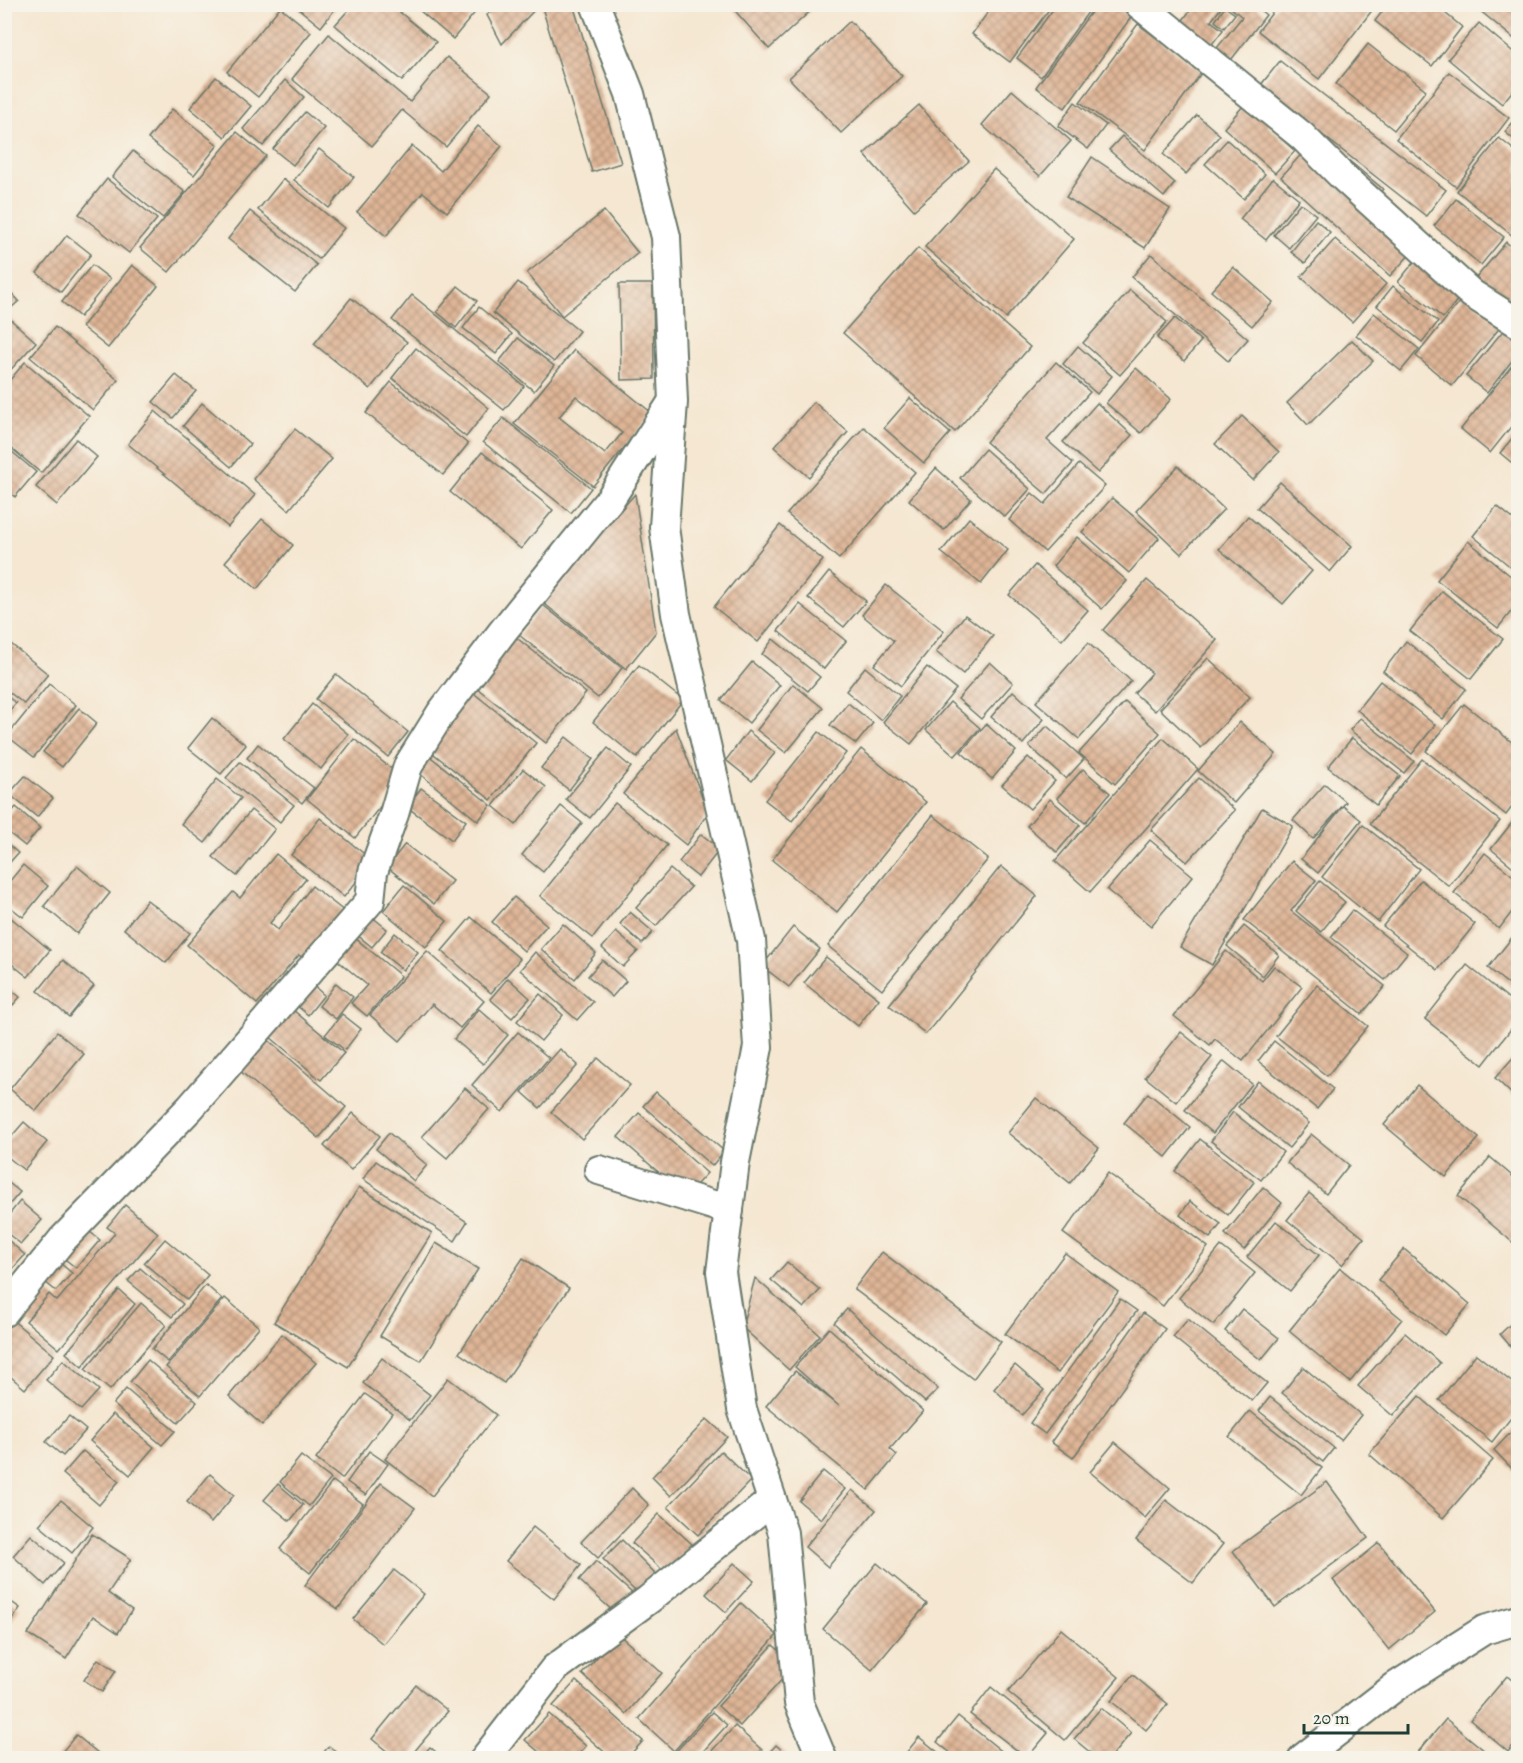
<svg xmlns="http://www.w3.org/2000/svg" width="1523" height="1763" font-family="Alegreya,serif">
<defs>
<pattern id="building-cross-hatch" width="8" height="8" patternUnits="userSpaceOnUse" patternTransform="scale(1.5)"><rect width="8" height="8" fill="#dfb596"/><path d="M0 0l8 8M0 8l8-8" fill="none" stroke="#b4947b"/></pattern>
</defs>
<rect width="100%" height="100%" fill="#f7f3e8"/>
<filter id="ink" filterUnits="userSpaceOnUse"><feTurbulence type="fractalNoise" baseFrequency=".0167" numOctaves="2"/><feDisplacementMap in="SourceGraphic" scale="12" xChannelSelector="R" yChannelSelector="G"/><feConvolveMatrix kernelMatrix="1 2 1 2 8 2 1 2 1" color-interpolation-filters="sRGB"/></filter>
<filter id="wash" filterUnits="userSpaceOnUse"><feTurbulence type="fractalNoise" baseFrequency=".008" numOctaves="4" result="noise"/><feDisplacementMap in="SourceGraphic" scale="24" xChannelSelector="R" yChannelSelector="G"/><feGaussianBlur stdDeviation="1.35" result="paint"/><feColorMatrix in="noise" values="0 0 0 0 0 0 0 0 0 0 0 0 0 0 0 0 0 1.4 0 .05"/><feComposite in="paint" operator="in"/></filter>
<g filter="url(#wash)">
<rect width="100%" height="100%" fill="#f5e7d1"/>
<g id="blocks">
<g fill="url(#building-cross-hatch)" fill-rule="evenodd">
<polygon points="293,4 339,4 321,27"/>
<polygon points="412,4 482,4 453,39"/>
<polygon points="497,4 540,4 502,44 487,15"/>
<polygon points="541,4 573,4 621,163 592,172"/>
<polygon points="729,4 818,4 769,49"/>
<polygon points="994,4 1053,4 1010,62 972,34"/>
<polygon points="1057,4 1094,4 1041,77 1017,58"/>
<polygon points="1097,4 1116,4 1132,16 1065,108 1036,87"/>
<polygon points="1195,4 1224,4 1211,21 1223,30 1209,48 1180,24"/>
<polygon points="1230,4 1253,4 1266,15 1231,60 1216,49 1242,17 1229,6"/>
<polygon points="1279,4 1377,4 1319,79 1258,31"/>
<polygon points="1388,4 1434,4 1462,27 1432,66 1375,21"/>
<polygon points="1472,4 1518,4 1518,42"/>
<polygon points="353,5 391,5 436,42 402,81 335,25"/>
<polygon points="280,7 311,32 258,97 227,72"/>
<polygon points="1225,7 1235,14 1224,28 1215,21"/>
<polygon points="850,21 902,76 841,133 789,78"/>
<polygon points="1479,23 1518,56 1518,84 1502,104 1448,59"/>
<polygon points="1138,24 1202,72 1145,150 1080,102"/>
<polygon points="329,34 410,102 447,57 491,93 446,147 402,110 372,146 292,79"/>
<polygon points="1368,44 1426,90 1394,130 1336,84"/>
<polygon points="1280,61 1446,190 1426,216 1260,86"/>
<polygon points="1449,72 1509,118 1456,187 1396,139"/>
<polygon points="216,77 251,106 225,137 190,108"/>
<polygon points="285,80 304,97 263,146 243,129"/>
<polygon points="1012,90 1071,141 1040,176 982,125"/>
<polygon points="1250,98 1273,119 1267,126 1295,151 1275,173 1224,128"/>
<polygon points="1075,102 1106,125 1088,149 1058,126"/>
<polygon points="919,105 969,161 914,210 864,154"/>
<polygon points="172,109 218,145 194,175 148,139"/>
<polygon points="305,112 324,128 293,165 273,149"/>
<polygon points="1197,115 1220,135 1186,174 1163,154"/>
<polygon points="1518,116 1518,143 1505,132"/>
<polygon points="478,126 502,146 447,212 423,192 386,236 357,212 412,146 441,171"/>
<polygon points="237,132 266,156 169,272 140,248"/>
<polygon points="1122,136 1175,183 1164,197 1109,150"/>
<polygon points="1499,138 1518,153 1518,231 1514,237 1457,191"/>
<polygon points="1227,140 1265,174 1244,199 1205,164"/>
<polygon points="319,149 354,177 329,208 294,180"/>
<polygon points="1305,150 1414,250 1390,276 1281,177"/>
<polygon points="133,151 185,192 163,218 112,177"/>
<polygon points="1092,157 1170,209 1145,248 1066,197"/>
<polygon points="1347,159 1383,189 1373,200 1338,170"/>
<polygon points="994,169 1074,239 1006,318 925,247"/>
<polygon points="1273,178 1299,199 1266,240 1240,219"/>
<polygon points="107,179 157,219 129,253 79,214"/>
<polygon points="283,179 344,228 319,259 258,210"/>
<polygon points="1456,199 1504,237 1481,265 1434,226"/>
<polygon points="1300,203 1316,215 1289,248 1274,235"/>
<polygon points="250,211 317,265 295,292 228,239"/>
<polygon points="604,211 638,253 562,316 527,273"/>
<polygon points="1316,220 1330,232 1305,263 1291,252"/>
<polygon points="67,235 91,254 61,292 37,273"/>
<polygon points="1335,239 1386,284 1352,322 1301,277"/>
<polygon points="1506,242 1518,253 1518,314 1476,278"/>
<polygon points="918,248 1030,347 955,432 843,333"/>
<polygon points="1151,254 1248,339 1228,361 1132,277"/>
<polygon points="1418,257 1463,293 1443,318 1398,282"/>
<polygon points="92,265 110,279 80,317 62,302"/>
<polygon points="132,265 158,286 108,348 82,327"/>
<polygon points="1233,267 1273,302 1252,326 1211,291"/>
<polygon points="518,282 579,331 554,362 493,313"/>
<polygon points="619,284 653,284 654,379 621,380"/>
<polygon points="4,285 19,301 4,314"/>
<polygon points="458,286 477,301 456,328 437,312"/>
<polygon points="1393,286 1438,322 1422,342 1377,306"/>
<polygon points="1130,290 1167,322 1120,375 1083,343"/>
<polygon points="412,295 524,386 504,410 392,320"/>
<polygon points="1465,295 1502,325 1452,386 1416,356"/>
<polygon points="351,298 407,342 370,389 314,344"/>
<polygon points="479,307 512,334 496,354 463,328"/>
<polygon points="1374,313 1419,349 1401,371 1356,335"/>
<polygon points="9,318 36,342 4,377 4,323"/>
<polygon points="1175,318 1201,341 1184,361 1157,338"/>
<polygon points="55,327 118,380 93,410 30,357"/>
<polygon points="1506,327 1518,338 1518,353 1487,393 1466,376"/>
<polygon points="518,338 554,366 534,391 499,362"/>
<polygon points="1352,340 1373,361 1308,425 1287,403"/>
<polygon points="1078,346 1112,376 1097,394 1063,364"/>
<polygon points="416,348 489,408 466,437 392,378"/>
<path d="M 574,350 L 652,413 L 593,486 L 514,424 ZM 576,396 L 622,433 L 605,454 L 559,417 Z"/>
<polygon points="1518,358 1518,418 1490,453 1461,429"/>
<polygon points="25,362 89,416 41,473 4,442 4,387"/>
<polygon points="1056,362 1090,392 1047,440 1073,463 1046,494 986,442"/>
<polygon points="1136,368 1171,399 1141,433 1106,403"/>
<polygon points="176,375 196,391 173,418 153,402"/>
<polygon points="391,382 468,444 443,475 366,413"/>
<polygon points="910,398 950,433 924,463 884,428"/>
<polygon points="814,402 848,432 809,477 774,447"/>
<polygon points="202,403 250,444 231,467 183,426"/>
<polygon points="1097,403 1132,435 1098,473 1063,442"/>
<polygon points="155,411 255,495 228,527 128,444"/>
<polygon points="1242,416 1279,452 1253,480 1215,444"/>
<polygon points="503,418 591,488 571,513 483,442"/>
<polygon points="864,427 915,472 839,559 787,514"/>
<polygon points="295,429 332,459 289,510 253,479"/>
<polygon points="1518,431 1518,468 1500,453"/>
<polygon points="76,439 97,457 57,505 36,487"/>
<polygon points="4,445 36,472 15,497 4,488"/>
<polygon points="985,449 1030,489 1005,517 960,478"/>
<polygon points="482,452 553,510 521,549 450,492"/>
<polygon points="1079,464 1105,486 1045,552 1009,520 1032,493 1045,504"/>
<polygon points="1178,466 1224,509 1181,554 1136,511"/>
<polygon points="936,468 971,499 944,530 909,500"/>
<polygon points="1280,482 1352,546 1330,572 1257,508"/>
<polygon points="635,494 656,632 626,669 541,601"/>
<polygon points="1112,498 1159,538 1129,573 1082,532"/>
<polygon points="1497,506 1518,523 1518,573 1473,536"/>
<polygon points="1248,516 1312,571 1283,604 1219,549"/>
<polygon points="969,518 1008,550 981,584 941,552"/>
<polygon points="262,519 293,545 257,589 225,562"/>
<polygon points="780,525 823,560 758,642 714,607"/>
<polygon points="1077,537 1127,581 1102,609 1053,566"/>
<polygon points="1468,541 1518,582 1518,603 1498,628 1437,580"/>
<polygon points="1035,565 1088,610 1062,640 1009,595"/>
<polygon points="829,572 866,601 844,627 808,598"/>
<polygon points="1147,580 1217,640 1155,711 1134,693 1152,673 1103,630"/>
<polygon points="886,585 944,631 901,686 874,665 894,641 862,615"/>
<polygon points="1442,591 1503,639 1471,679 1410,631"/>
<polygon points="800,604 846,641 824,669 778,631"/>
<polygon points="543,605 622,668 598,698 519,635"/>
<polygon points="965,615 993,636 963,674 936,652"/>
<polygon points="513,635 586,693 546,743 473,685"/>
<polygon points="773,639 820,677 808,691 762,654"/>
<polygon points="1406,641 1466,689 1443,719 1383,671"/>
<polygon points="1088,643 1131,681 1079,739 1036,702"/>
<polygon points="11,644 48,674 24,704 4,688 4,651"/>
<polygon points="1208,658 1250,697 1201,748 1160,709"/>
<polygon points="752,662 780,685 749,723 721,700"/>
<polygon points="990,662 1013,683 981,719 958,699"/>
<polygon points="639,665 683,700 637,758 593,722"/>
<polygon points="865,667 900,696 881,720 846,691"/>
<polygon points="927,667 956,689 911,744 883,722"/>
<polygon points="336,674 408,732 388,757 316,699"/>
<polygon points="1380,681 1435,725 1412,754 1357,710"/>
<polygon points="49,684 76,705 34,757 7,736"/>
<polygon points="793,684 823,708 786,753 757,730"/>
<polygon points="471,691 536,743 491,800 424,746"/>
<polygon points="1013,691 1044,719 1023,744 991,717"/>
<polygon points="4,694 16,703 4,717"/>
<polygon points="950,702 980,728 955,756 926,730"/>
<polygon points="1125,702 1160,733 1115,784 1079,753"/>
<polygon points="848,703 873,723 856,744 830,725"/>
<polygon points="312,704 348,734 321,769 284,739"/>
<polygon points="1464,704 1518,747 1518,799 1506,815 1426,751"/>
<polygon points="79,708 97,723 62,767 43,752"/>
<polygon points="212,718 246,745 221,774 188,748"/>
<polygon points="1360,718 1414,761 1404,773 1350,730"/>
<polygon points="1240,722 1276,754 1234,803 1198,771"/>
<polygon points="986,724 1016,751 992,779 961,752"/>
<polygon points="1047,726 1084,759 1066,779 1029,746"/>
<polygon points="676,728 708,813 686,845 623,794"/>
<polygon points="748,731 775,753 752,781 726,760"/>
<polygon points="819,732 846,753 792,821 765,800"/>
<polygon points="566,737 593,759 569,790 541,768"/>
<polygon points="1163,738 1198,769 1090,892 1055,861"/>
<polygon points="1352,738 1400,776 1376,805 1328,767"/>
<polygon points="354,739 403,778 355,838 307,799"/>
<polygon points="258,744 314,788 302,803 247,758"/>
<polygon points="608,748 631,767 590,818 566,799"/>
<polygon points="861,749 926,802 837,912 772,860"/>
<polygon points="427,754 491,805 478,821 414,769"/>
<polygon points="1028,757 1055,781 1030,809 1002,785"/>
<polygon points="1422,759 1500,821 1449,886 1370,824"/>
<polygon points="240,762 294,805 280,822 226,778"/>
<polygon points="523,769 546,787 516,825 493,806"/>
<polygon points="1083,769 1110,793 1085,823 1057,798"/>
<polygon points="25,776 53,798 37,817 9,794"/>
<polygon points="1199,778 1235,810 1187,862 1151,830"/>
<polygon points="217,779 241,798 205,843 181,824"/>
<polygon points="1325,784 1346,802 1313,839 1293,820"/>
<polygon points="421,788 466,821 452,840 407,807"/>
<polygon points="1050,799 1080,825 1057,852 1027,826"/>
<polygon points="615,803 667,845 593,938 540,896"/>
<polygon points="561,806 582,823 543,872 522,855"/>
<polygon points="1343,806 1361,820 1318,873 1301,859"/>
<polygon points="16,807 40,828 25,846 4,829 4,821"/>
<polygon points="1262,808 1293,826 1212,965 1180,947"/>
<polygon points="251,810 275,829 237,876 213,857"/>
<polygon points="933,815 988,859 882,990 828,946"/>
<polygon points="1518,815 1518,871 1491,849"/>
<polygon points="320,818 373,861 344,897 291,855"/>
<polygon points="1363,825 1419,869 1378,922 1322,877"/>
<polygon points="701,834 720,849 698,877 679,862"/>
<polygon points="1150,840 1193,876 1151,926 1107,890"/>
<polygon points="4,841 18,853 4,869"/>
<polygon points="405,844 452,881 434,904 387,867"/>
<polygon points="1485,853 1518,880 1518,904 1499,929 1454,893"/>
<polygon points="276,854 306,879 270,923 278,930 312,886 349,915 310,963 299,955 257,1004 187,945 233,892 240,898"/>
<polygon points="1292,861 1316,880 1291,911 1385,986 1362,1014 1244,920"/>
<polygon points="23,865 48,886 23,917 4,902 4,888"/>
<polygon points="77,866 110,893 77,934 44,906"/>
<polygon points="1001,866 1037,896 926,1034 889,1005"/>
<polygon points="670,869 691,887 656,926 636,908"/>
<polygon points="1421,880 1475,924 1438,970 1383,926"/>
<polygon points="1320,881 1345,902 1321,932 1296,911"/>
<polygon points="404,885 447,921 426,947 383,911"/>
<polygon points="514,897 547,925 524,951 492,922"/>
<polygon points="147,900 190,933 166,963 124,929"/>
<polygon points="1352,910 1407,953 1385,980 1331,937"/>
<polygon points="4,912 50,950 28,977 4,958"/>
<polygon points="366,912 387,929 372,947 351,930"/>
<polygon points="630,912 653,932 642,944 620,924"/>
<polygon points="471,917 520,959 491,993 442,951"/>
<polygon points="563,924 596,953 575,979 541,949"/>
<polygon points="1244,926 1279,955 1263,976 1227,946"/>
<polygon points="793,927 820,949 789,987 762,966"/>
<polygon points="1518,930 1518,992 1488,968"/>
<polygon points="616,932 638,951 623,967 602,948"/>
<polygon points="349,933 401,976 367,1016 351,1003 367,985 331,955"/>
<polygon points="395,933 418,952 403,970 380,952"/>
<polygon points="427,951 484,1001 460,1028 432,1004 400,1041 370,1015"/>
<polygon points="1226,951 1262,981 1274,966 1302,987 1243,1061 1215,1039 1210,1045 1174,1016"/>
<polygon points="535,952 593,1002 577,1020 520,970"/>
<polygon points="826,957 879,999 858,1026 804,983"/>
<polygon points="63,960 94,986 69,1017 38,991"/>
<polygon points="602,960 626,981 612,997 588,976"/>
<polygon points="1467,965 1518,1006 1518,1020 1483,1065 1425,1019"/>
<polygon points="508,978 530,998 512,1018 490,999"/>
<polygon points="307,980 324,995 308,1015 290,1000"/>
<polygon points="336,983 353,997 336,1019 319,1006"/>
<polygon points="4,984 20,997 4,1015"/>
<polygon points="1317,985 1368,1026 1327,1076 1276,1036"/>
<polygon points="540,994 563,1015 541,1041 517,1021"/>
<polygon points="286,1004 344,1053 321,1080 263,1031"/>
<polygon points="479,1009 508,1035 483,1064 454,1039"/>
<polygon points="342,1014 361,1029 345,1050 325,1035"/>
<polygon points="57,1032 84,1054 36,1111 10,1089"/>
<polygon points="518,1032 549,1058 502,1112 472,1085"/>
<polygon points="1181,1032 1212,1057 1176,1102 1145,1077"/>
<polygon points="260,1033 346,1107 319,1138 233,1065"/>
<polygon points="1274,1041 1333,1089 1317,1109 1258,1061"/>
<polygon points="560,1049 578,1065 540,1108 522,1092"/>
<polygon points="1518,1052 1518,1100 1495,1078"/>
<polygon points="598,1058 630,1085 582,1139 551,1112"/>
<polygon points="1224,1061 1252,1084 1213,1133 1185,1110"/>
<polygon points="1258,1081 1309,1123 1289,1148 1238,1107"/>
<polygon points="1417,1085 1479,1138 1446,1177 1384,1125"/>
<polygon points="465,1088 489,1109 447,1158 422,1137"/>
<polygon points="656,1092 724,1151 712,1166 643,1106"/>
<polygon points="1148,1093 1190,1127 1166,1157 1124,1123"/>
<polygon points="1036,1098 1099,1148 1070,1183 1008,1133"/>
<polygon points="1233,1112 1283,1152 1261,1180 1211,1141"/>
<polygon points="353,1113 380,1136 351,1170 324,1146"/>
<polygon points="639,1113 707,1173 686,1196 618,1137"/>
<polygon points="24,1122 47,1142 24,1170 4,1154 4,1145"/>
<polygon points="389,1133 427,1165 414,1181 376,1149"/>
<polygon points="1311,1134 1349,1165 1326,1194 1287,1163"/>
<polygon points="1200,1139 1254,1182 1228,1215 1175,1171"/>
<polygon points="1490,1157 1518,1181 1518,1247 1458,1196"/>
<polygon points="376,1161 467,1222 455,1241 363,1179"/>
<polygon points="1108,1173 1208,1247 1163,1306 1063,1233"/>
<polygon points="4,1179 20,1192 4,1211"/>
<polygon points="359,1187 432,1233 348,1367 274,1322"/>
<polygon points="1263,1187 1282,1203 1244,1250 1225,1234"/>
<polygon points="1309,1193 1364,1238 1342,1265 1287,1220"/>
<polygon points="20,1201 42,1220 21,1244 4,1231 4,1221"/>
<polygon points="1190,1201 1221,1224 1210,1238 1180,1215"/>
<polygon points="125,1205 158,1233 59,1349 26,1321 49,1294 57,1301 115,1233 107,1227"/>
<polygon points="1276,1221 1319,1255 1290,1291 1247,1257"/>
<polygon points="84,1227 100,1240 76,1268 60,1255"/>
<polygon points="165,1239 208,1275 187,1300 144,1263"/>
<polygon points="8,1240 25,1255 8,1274 4,1271 4,1244"/>
<polygon points="436,1243 478,1269 421,1361 380,1336"/>
<polygon points="1221,1246 1255,1273 1213,1325 1179,1298"/>
<polygon points="1404,1249 1470,1304 1444,1335 1378,1280"/>
<polygon points="882,1252 1001,1342 973,1379 854,1289"/>
<polygon points="1065,1253 1118,1292 1058,1373 1005,1334"/>
<polygon points="523,1258 569,1288 504,1383 459,1353"/>
<polygon points="55,1259 72,1273 56,1291 39,1277"/>
<polygon points="787,1262 820,1290 804,1308 771,1280"/>
<polygon points="140,1268 183,1304 172,1317 128,1281"/>
<polygon points="1340,1268 1402,1319 1350,1382 1289,1331"/>
<polygon points="755,1278 820,1335 789,1370 742,1327"/>
<polygon points="206,1285 222,1299 168,1362 152,1349"/>
<polygon points="119,1290 135,1304 82,1367 66,1353"/>
<polygon points="225,1298 259,1327 200,1396 166,1367"/>
<polygon points="1120,1299 1137,1311 1045,1434 1030,1423"/>
<polygon points="141,1303 166,1325 110,1390 85,1369"/>
<polygon points="847,1309 938,1389 925,1402 834,1323"/>
<polygon points="1242,1309 1279,1338 1261,1360 1225,1331"/>
<polygon points="1143,1313 1165,1329 1073,1458 1051,1442"/>
<polygon points="1518,1317 1518,1355 1500,1334"/>
<polygon points="10,1318 54,1355 25,1389 4,1371 4,1325"/>
<polygon points="1188,1319 1267,1383 1252,1401 1173,1337"/>
<polygon points="829,1328 923,1411 890,1449 897,1455 868,1490 766,1406 795,1371 839,1406 795,1367"/>
<polygon points="1405,1333 1440,1363 1393,1416 1358,1386"/>
<polygon points="282,1334 316,1363 262,1425 229,1396"/>
<polygon points="1476,1354 1518,1387 1518,1409 1492,1442 1439,1400"/>
<polygon points="382,1358 430,1395 410,1420 363,1383"/>
<polygon points="63,1360 99,1390 81,1410 46,1380"/>
<polygon points="148,1360 197,1402 178,1423 130,1382"/>
<polygon points="1015,1365 1044,1390 1022,1415 994,1389"/>
<polygon points="1303,1367 1361,1415 1341,1440 1282,1393"/>
<polygon points="448,1378 496,1415 432,1496 385,1459"/>
<polygon points="126,1389 175,1431 162,1445 113,1404"/>
<polygon points="365,1394 392,1413 342,1479 316,1459"/>
<polygon points="1419,1396 1493,1460 1443,1518 1369,1454"/>
<polygon points="1270,1397 1334,1448 1323,1462 1259,1411"/>
<polygon points="1250,1411 1322,1468 1301,1495 1229,1437"/>
<polygon points="113,1414 154,1447 130,1475 90,1441"/>
<polygon points="69,1416 86,1430 63,1456 46,1442"/>
<polygon points="707,1419 727,1437 671,1496 652,1477"/>
<polygon points="1518,1425 1518,1475 1494,1450"/>
<polygon points="1115,1442 1170,1488 1145,1518 1090,1472"/>
<polygon points="83,1451 119,1481 99,1505 63,1474"/>
<polygon points="369,1451 388,1464 366,1495 347,1482"/>
<polygon points="721,1451 751,1480 698,1535 668,1507"/>
<polygon points="301,1456 331,1479 309,1506 280,1482"/>
<polygon points="823,1471 845,1489 821,1519 799,1501"/>
<polygon points="210,1474 234,1495 211,1523 187,1502"/>
<polygon points="333,1481 363,1504 310,1573 280,1549"/>
<polygon points="1327,1482 1368,1538 1275,1607 1233,1551"/>
<polygon points="381,1483 415,1508 338,1609 305,1585"/>
<polygon points="278,1484 303,1505 290,1521 264,1500"/>
<polygon points="632,1488 649,1505 598,1558 581,1542"/>
<polygon points="852,1490 876,1510 828,1567 805,1547"/>
<polygon points="61,1500 93,1527 72,1553 39,1525"/>
<polygon points="1166,1500 1223,1544 1193,1583 1136,1540"/>
<polygon points="659,1514 692,1544 666,1573 632,1543"/>
<polygon points="533,1527 581,1565 554,1599 506,1561"/>
<polygon points="92,1534 131,1559 108,1593 132,1610 118,1633 93,1616 66,1659 28,1634"/>
<polygon points="31,1535 64,1563 45,1585 13,1556"/>
<polygon points="622,1540 662,1580 643,1599 603,1559"/>
<polygon points="1379,1543 1435,1612 1389,1650 1333,1580"/>
<polygon points="596,1561 633,1594 616,1614 579,1580"/>
<polygon points="734,1563 754,1581 726,1612 706,1594"/>
<polygon points="877,1563 927,1604 872,1670 823,1629"/>
<polygon points="394,1570 424,1594 383,1644 353,1619"/>
<polygon points="4,1597 20,1608 4,1632"/>
<polygon points="741,1603 777,1635 674,1751 639,1719"/>
<polygon points="1061,1629 1119,1677 1065,1740 1008,1692"/>
<polygon points="618,1634 662,1673 626,1714 582,1674"/>
<polygon points="773,1645 795,1665 740,1726 718,1706"/>
<polygon points="98,1659 116,1671 102,1692 84,1680"/>
<polygon points="1133,1675 1168,1704 1146,1730 1111,1701"/>
<polygon points="1507,1676 1518,1685 1518,1739 1508,1752 1470,1720"/>
<polygon points="576,1681 643,1741 627,1758 611,1758 553,1706"/>
<polygon points="416,1685 448,1711 409,1758 395,1758 372,1739"/>
<polygon points="991,1687 1048,1733 1027,1758 970,1714"/>
<polygon points="1101,1708 1131,1733 1110,1758 1097,1758 1074,1739"/>
<polygon points="712,1712 727,1725 697,1758 670,1758"/>
<polygon points="549,1714 586,1746 575,1758 546,1758 525,1740"/>
<polygon points="958,1716 1010,1758 957,1758 937,1742"/>
<polygon points="1446,1719 1491,1756 1489,1758 1413,1758"/>
<polygon points="735,1726 762,1750 755,1758 705,1758"/>
<polygon points="76,1735 104,1758 57,1758"/>
<polygon points="919,1737 945,1758 902,1758"/>
<polygon points="776,1745 791,1758 764,1758"/>
<polygon points="329,1746 344,1758 319,1758"/>
<polygon points="430,1747 443,1758 420,1758"/>
</g>
</g>
</g>
<g filter="url(#ink)">
<use href="#blocks" fill-opacity="0" stroke="#6a786b" stroke-width="1.5"/>
<g fill="none" stroke-linecap="round" stroke-linejoin="round">
<defs>
<g id="street">
<polyline points="595,4 630,94 666,237 673,402 664,527 676,614 751,940 758,1047 735,1162 721,1272 742,1409 783,1533 799,1703 822,1758"/>
<polyline points="1139,4 1302,136 1343,177 1472,294 1518,323"/>
<polyline points="599,1170 729,1210"/>
<polyline points="4,1312 62,1240 190,1108 370,901 373,872 394,814 408,766 441,713 503,631 610,499 671,404"/>
<polyline points="485,1758 554,1669 648,1600 772,1500"/>
<polyline points="1303,1758 1396,1686 1484,1630 1518,1620"/>
</g>
</defs>
<use href="#street" stroke="#6a786b" stroke-width="32"/>
<use href="#street" stroke="#fff" stroke-width="28"/>
</g>
</g>
<rect width="1523" height="1763" fill="none" stroke="#f7f3e8" stroke-width="24"/>
<path d="M1304 1724v9h104v-9" fill="none" stroke="#1f3d34" stroke-width="3"/>
<text x="1313" y="1724" font-size="18" fill="#1f3d34" stroke="#f7f3e8" stroke-width="4.5" paint-order="stroke">20 m</text>
</svg>
